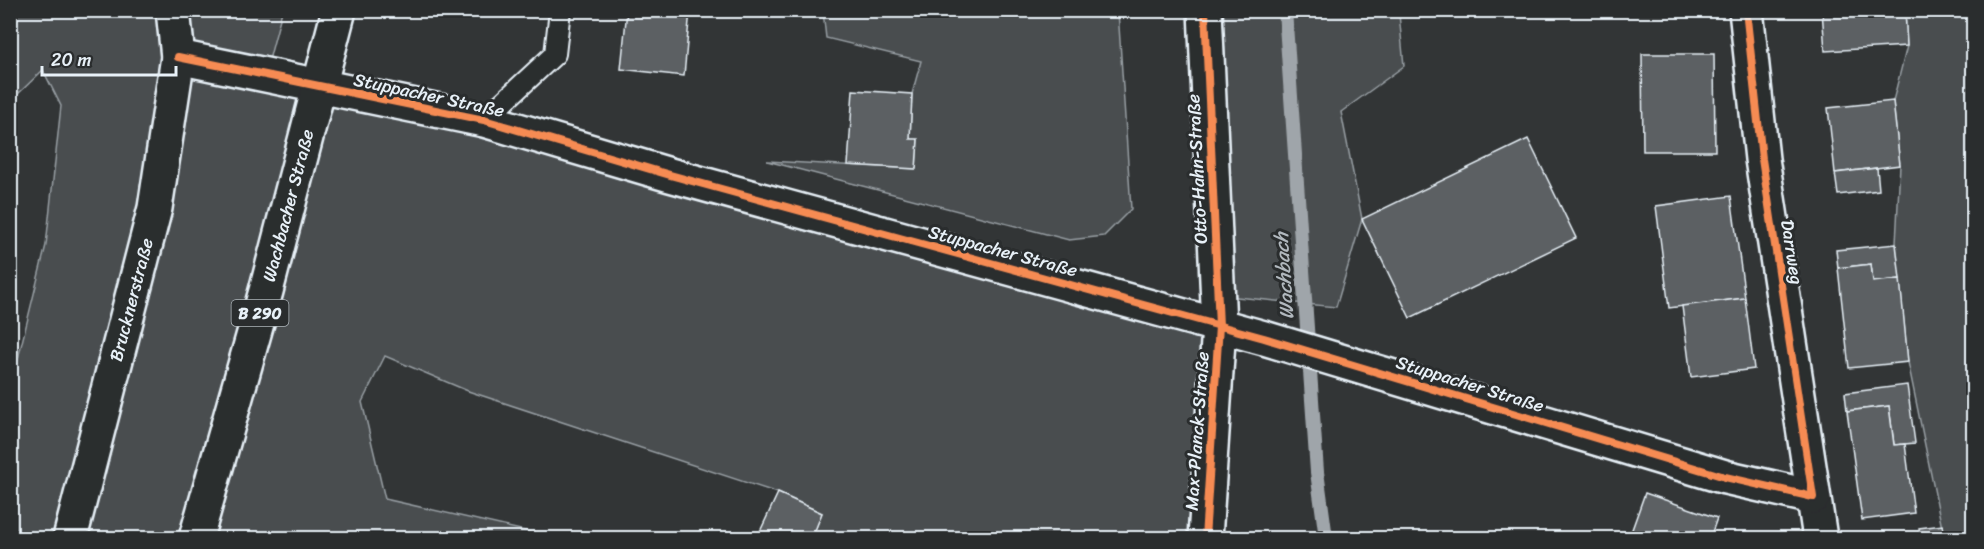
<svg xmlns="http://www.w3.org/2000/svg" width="1984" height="549" font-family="Sriracha,sans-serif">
<rect width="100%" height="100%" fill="#323536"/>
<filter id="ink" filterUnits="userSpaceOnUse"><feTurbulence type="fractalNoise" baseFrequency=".0167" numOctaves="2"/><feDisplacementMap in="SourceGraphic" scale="12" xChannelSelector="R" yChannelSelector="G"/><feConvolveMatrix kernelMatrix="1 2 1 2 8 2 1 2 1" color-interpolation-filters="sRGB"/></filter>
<g filter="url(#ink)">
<g fill="#494d4f" stroke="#989fa4" stroke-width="1.5">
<polygon points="10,11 282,11 265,75 1219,326 1205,538 812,538 822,513 778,493 468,391 385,356 362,402 385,499 556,538 11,538 11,387 46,245 61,106 43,70 19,93 11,81"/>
<polygon points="823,11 1118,11 1131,209 1104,236 1069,240 767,161 916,169 918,140 910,139 912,94 921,61 826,38"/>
<polygon points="1205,11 1402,11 1399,14 1404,66 1341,112 1362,219 1336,307 1217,295"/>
<polygon points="1905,11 1973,11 1973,538 1944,538 1908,362 1896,244 1900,165 1893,101 1907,46"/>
</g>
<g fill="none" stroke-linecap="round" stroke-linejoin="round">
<polyline stroke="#9fa5aa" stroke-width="14" points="1285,10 1317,472 1326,538"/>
</g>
<g fill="#5c6063" stroke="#e8f1f8" stroke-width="1.5">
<polygon points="627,10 690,10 684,76 621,69"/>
<polygon points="1822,10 1905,10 1907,46 1825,51"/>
<polygon points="1642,54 1714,54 1715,151 1643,151"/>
<polygon points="853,90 912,94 910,139 918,139 916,169 848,165"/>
<polygon points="1893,101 1900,165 1835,173 1828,108"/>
<polygon points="1528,139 1576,238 1410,318 1362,219"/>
<polygon points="1877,168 1879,190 1838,195 1835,173"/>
<polygon points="1731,196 1745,298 1669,308 1656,206"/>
<polygon points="1896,244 1900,279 1873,282 1871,264 1838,268 1836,250"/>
<polygon points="1871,264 1873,282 1900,279 1908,362 1849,368 1838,268"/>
<polygon points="1745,298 1754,369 1691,377 1682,306"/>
<polygon points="1907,385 1915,443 1894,445 1889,406 1847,411 1845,393"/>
<polygon points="1889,406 1894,445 1905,444 1914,513 1862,520 1847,411"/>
<polygon points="778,493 822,513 812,538 757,538"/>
<polygon points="1645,493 1717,518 1710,538 1629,538"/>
<polygon points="1943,525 1945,538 1920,538 1919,528"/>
</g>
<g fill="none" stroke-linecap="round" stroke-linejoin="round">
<defs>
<polyline id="service" points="484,120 555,54 560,10"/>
<g id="minor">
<polyline points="1746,10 1762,159 1820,538"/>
<polyline points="178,57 484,120 670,175 1264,338 1725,477 1813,497"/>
<path id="s1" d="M 70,538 L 155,208 L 178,57 L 173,10"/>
<polyline points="1205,538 1219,326 1205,10"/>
</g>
<g id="primary">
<path id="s2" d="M 196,538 L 266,291 L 339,10"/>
</g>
</defs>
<use href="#service" stroke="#e8f1f8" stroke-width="24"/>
<use href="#minor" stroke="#e8f1f8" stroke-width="38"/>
<use href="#primary" stroke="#e8f1f8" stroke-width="38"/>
<use href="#service" stroke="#2a2d2e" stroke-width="20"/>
<use href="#minor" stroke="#2a2d2e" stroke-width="33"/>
<use href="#primary" stroke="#2a2d2e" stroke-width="33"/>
<defs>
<g id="cycleway">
<polyline points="178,57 484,120 670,175 1264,338 1725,477 1813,497 1762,159 1746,10"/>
<polyline points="1205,538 1219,326 1205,10"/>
</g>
</defs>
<use href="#cycleway" stroke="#2a2d2e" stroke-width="11"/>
<use href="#cycleway" stroke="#f68b52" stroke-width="8"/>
</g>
</g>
<g text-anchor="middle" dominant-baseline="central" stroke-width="6" stroke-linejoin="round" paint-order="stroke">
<rect fill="#2a2d2e" stroke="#afb6bb" stroke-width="1.5" x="231.5" y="300" width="57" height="26" rx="4.5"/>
<g font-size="16" font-weight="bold" fill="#e8f1f8">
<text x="260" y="313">B 290</text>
</g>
<g font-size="18" fill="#e8f1f8" stroke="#2a2d2e">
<text transform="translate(429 95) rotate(12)">Stuppacher Straße</text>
<text transform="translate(1197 169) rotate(-93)">Otto-Hahn-Straße</text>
<text stroke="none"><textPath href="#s2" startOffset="345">Wachbacher Straße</textPath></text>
<text transform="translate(1003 251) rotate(15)">Stuppacher Straße</text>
<text transform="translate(1792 252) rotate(81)">Darrweg</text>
<text stroke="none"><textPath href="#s1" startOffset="246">Brucknerstraße</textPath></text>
<text transform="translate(1470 384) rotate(17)">Stuppacher Straße</text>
<text transform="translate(1197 431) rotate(-86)">Max-Planck-Straße</text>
</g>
<g font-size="20" font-style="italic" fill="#b1b8be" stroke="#2a2d2e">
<text transform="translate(1284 276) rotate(-94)">Wachbach</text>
</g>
</g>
<rect width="1984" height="549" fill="none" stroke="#2a2d2e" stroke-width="36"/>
<rect x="18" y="18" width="1948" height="513" fill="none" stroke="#e8f1f8" stroke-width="2" filter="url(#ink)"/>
<path d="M42 66v9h134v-9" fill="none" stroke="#e8f1f8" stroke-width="3"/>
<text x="51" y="66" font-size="18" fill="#e8f1f8" stroke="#2a2d2e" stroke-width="4.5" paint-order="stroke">20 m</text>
</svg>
